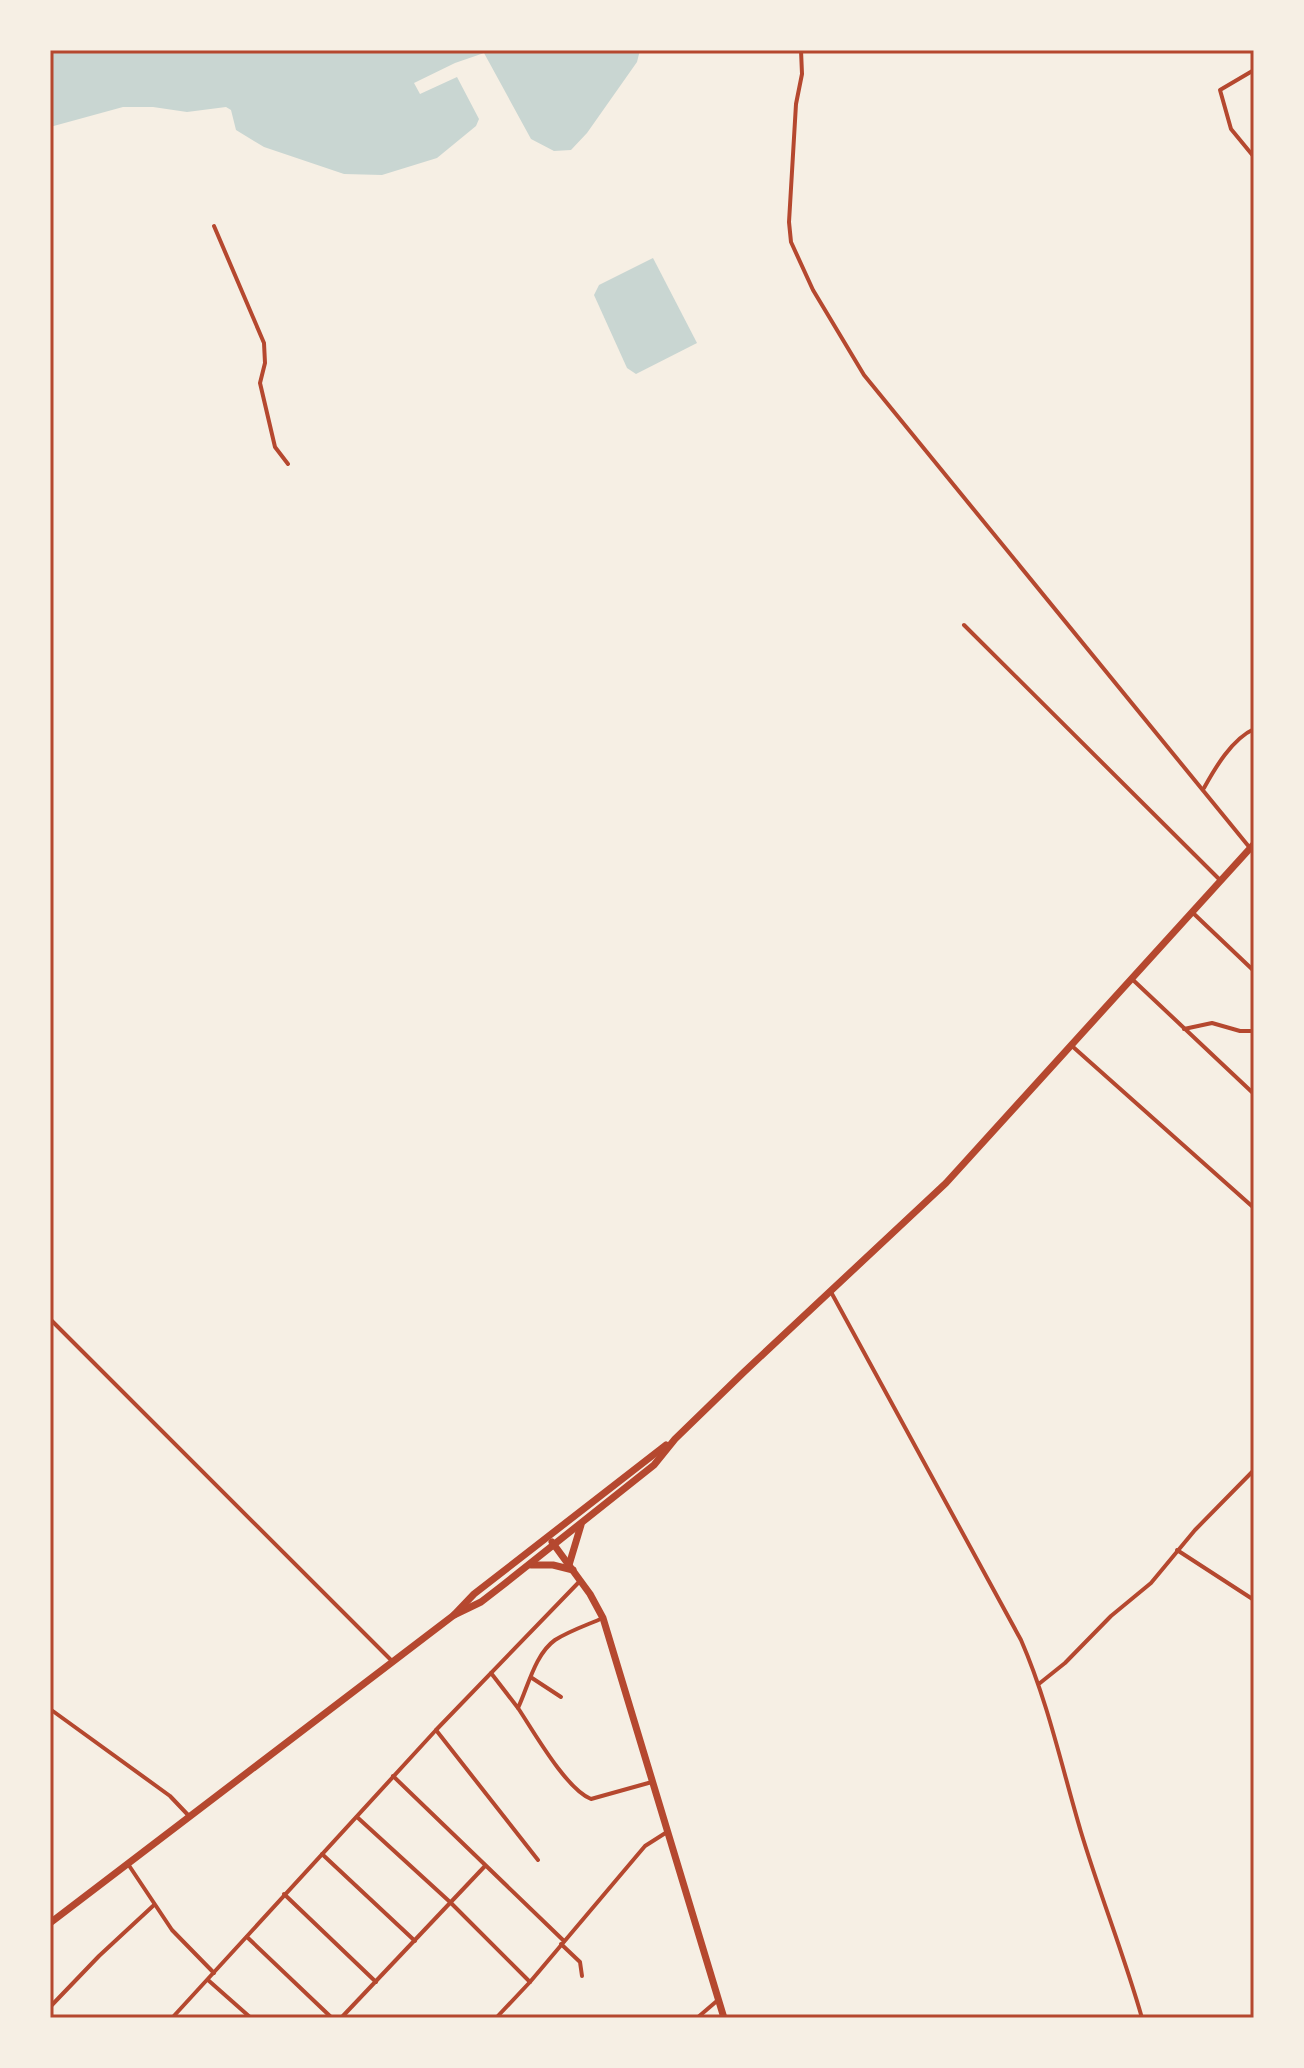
<svg xmlns="http://www.w3.org/2000/svg" width="1304" height="2068" font-family="Quicksand,sans-serif">
<rect width="100%" height="100%" fill="#f6efe4"/>
<g fill="#c9d6d2">
<polygon points="50,50 640,50 637,62 587,133 571,150 554,151 531,139 484,53 455,63 414,83 420,94 457,77 479,119 476,126 437,158 382,175 344,174 264,147 236,130 231,110 226,107 187,112 153,107 123,107 50,127"/>
<polygon points="653,258 697,343 636,374 627,368 594,295 599,285"/>
</g>
<g fill="none" stroke-linecap="round" stroke-linejoin="round">
<g stroke="#b5482f" stroke-width="4">
<polyline points="801,50 802,74 796,104 789,222 791,242 813,290 864,375 1250,848"/>
<polyline points="1254,70 1220,90 1231,129 1254,157"/>
<polyline points="214,226 264,343 265,363 260,383 275,447 288,464"/>
<polyline points="964,625 1220,880"/>
<path d="M 1204,788 C 1215,768 1232,739 1254,729"/>
<polyline points="1192,912 1254,971"/>
<polyline points="1132,979 1254,1094"/>
<polyline points="1184,1029 1212,1023 1240,1031 1254,1031"/>
<polyline points="1072,1046 1254,1208"/>
<path d="M 831,1292 L 1021,1640 C 1048,1702 1062,1768 1081,1832 C 1100,1895 1124,1955 1142,2018"/>
<polyline points="50,1319 393,1662"/>
<polyline points="1177,1550 1254,1600"/>
<path d="M 491,1673 L 518,1708 C 528,1687 535,1654 555,1640 C 569,1631 587,1625 603,1618"/>
<polyline points="532,1678 561,1697"/>
<polyline points="1040,1683 1065,1663 1111,1616 1151,1583 1195,1530 1254,1470"/>
<path d="M 518,1708 C 534,1732 566,1789 591,1799 L 652,1782"/>
<polyline points="50,1709 170,1796 189,1816"/>
<polyline points="436,1730 538,1860"/>
<polyline points="393,1776 564,1941"/>
<polyline points="357,1817 450,1902 530,1982"/>
<polyline points="322,1854 415,1941"/>
<polyline points="128,1864 172,1930 214,1973"/>
<polyline points="284,1894 376,1982"/>
<polyline points="247,1937 332,2018"/>
<polyline points="561,1944 580,1962 582,1976"/>
<polyline points="208,1980 251,2018"/>
<polyline points="50,2007 99,1956 154,1905"/>
<polyline points="172,2018 436,1730 579,1582"/>
<polyline points="341,2018 485,1866"/>
<polyline points="496,2018 530,1982 645,1846 667,1832"/>
<polyline points="697,2018 718,2000"/>
</g>
<g stroke="#b5482f" stroke-width="7">
<polyline points="552,1542 590,1594 603,1618 724,2018"/>
<polyline points="531,1565 553,1565 573,1570"/>
<polyline points="569,1565 581,1525"/>
<polyline points="454,1615 481,1602 503,1585 654,1465 675,1439 744,1372 946,1183 1254,844"/>
<polyline points="50,1923 454,1615 474,1594 666,1445"/>
</g>
</g>
<rect width="1304" height="2068" fill="none" stroke="#f6efe4" stroke-width="104"/>
<rect x="52" y="52" width="1200" height="1964" fill="none" stroke="#b5482f" stroke-width="3"/>
</svg>
